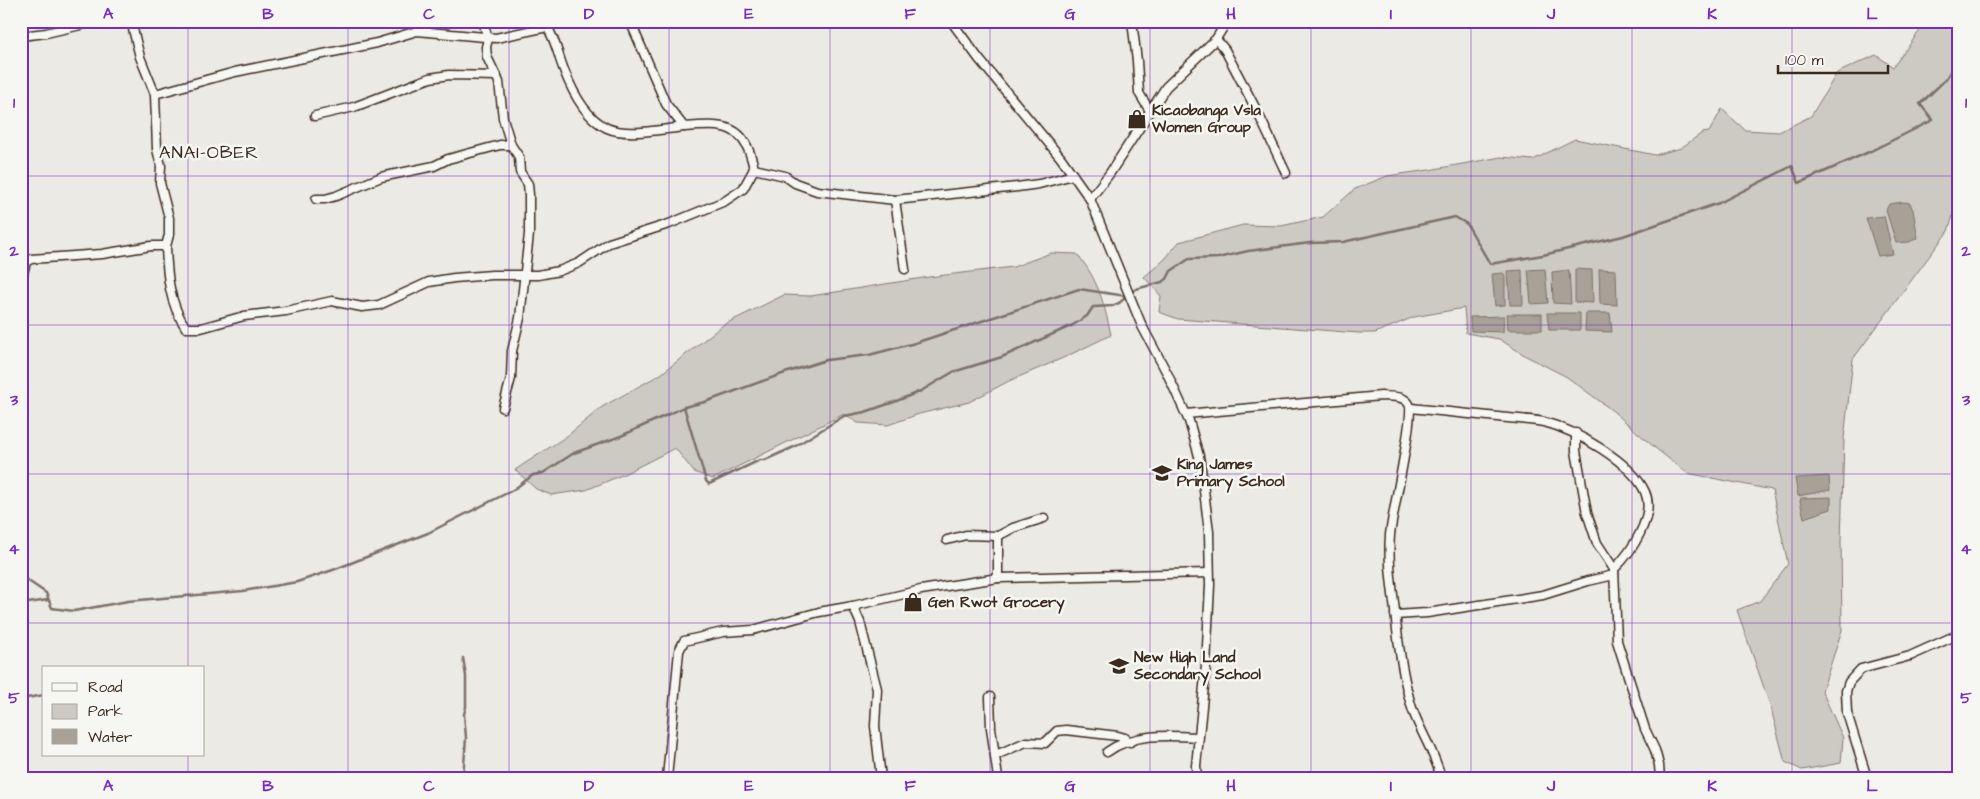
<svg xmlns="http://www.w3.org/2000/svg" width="1980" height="799" font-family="'Architects Daughter',sans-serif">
<rect width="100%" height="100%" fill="#ebeae5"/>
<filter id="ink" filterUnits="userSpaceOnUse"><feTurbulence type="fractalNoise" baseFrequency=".02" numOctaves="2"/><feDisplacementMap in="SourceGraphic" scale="10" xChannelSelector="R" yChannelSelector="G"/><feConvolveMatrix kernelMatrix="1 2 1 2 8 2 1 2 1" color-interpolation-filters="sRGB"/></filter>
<g filter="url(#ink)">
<g fill="#cdcac4" stroke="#847a71">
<polygon points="1927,21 1959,21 1959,197 1948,231 1853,359 1844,439 1841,542 1842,630 1822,691 1843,738 1841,763 1802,770 1785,762 1770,705 1737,610 1760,601 1788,564 1772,490 1687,473 1654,447 1613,411 1567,377 1526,356 1499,339 1466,333 1464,308 1414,317 1375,333 1359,333 1178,319 1159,312 1161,296 1144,277 1164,260 1179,242 1243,225 1281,226 1323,217 1355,189 1387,176 1429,170 1501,157 1533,160 1575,139 1655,155 1681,148 1702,133 1709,132 1722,109 1745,130 1779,132 1811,116 1837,73 1876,55 1893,67"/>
<path d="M 1051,253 L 1077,254 C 1098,279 1104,303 1111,335 L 1063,358 L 1009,381 L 969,402 L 919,414 L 888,425 L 858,423 L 844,414 L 713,479 L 694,472 L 675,448 L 622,475 L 586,490 L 551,495 L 536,489 L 515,470 L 567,436 L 602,407 L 661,374 L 723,325 L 784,295 L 811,296 L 929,277 L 1013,267 Z"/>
</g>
<g fill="#a8a198" stroke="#7c7167">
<polygon points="1903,202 1910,203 1913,210 1918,238 1909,242 1896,243 1886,210 1889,204"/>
<polygon points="1884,216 1893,254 1878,256 1866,218"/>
<polygon points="1545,269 1548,303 1531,304 1528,270"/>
<polygon points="1575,269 1592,270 1593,303 1575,302"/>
<polygon points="1599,269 1616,270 1617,305 1600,304"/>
<polygon points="1522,270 1523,305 1510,305 1508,271"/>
<polygon points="1569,270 1571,304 1553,303 1552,272"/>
<polygon points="1503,273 1505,275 1505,305 1495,306 1492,274"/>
<polygon points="1547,313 1580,313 1580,330 1549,330"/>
<polygon points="1586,313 1610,313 1612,332 1585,331"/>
<polygon points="1507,314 1542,314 1542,330 1508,330"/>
<polygon points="1504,316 1503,332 1471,331 1470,317"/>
<polygon points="1829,476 1830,490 1798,496 1795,478"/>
<polygon points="1831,497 1831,509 1804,518 1800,501 1801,498"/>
</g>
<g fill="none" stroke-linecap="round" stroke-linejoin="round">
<g stroke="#7c7167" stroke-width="2.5">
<polyline points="684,407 705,402 785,373 826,360 869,355 915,343 1079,289 1126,296"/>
<polyline points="21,576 46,593 52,608 74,611 128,601 243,591 297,582 333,570 428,533 513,490 533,475 543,473 574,453 621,436 684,407 706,481 709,484 760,460 765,460 794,447 844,416 865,412 894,402 921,391 953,372 1002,357 1073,325 1087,316 1093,307 1112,306 1119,303 1136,289 1162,282 1167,279 1171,271 1189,259 1218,258 1248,251 1310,243 1343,242 1455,217 1467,224 1490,264 1543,255 1623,236 1719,203 1792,166 1799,183 1871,151 1933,120 1920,104 1945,80 1959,58"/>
<polyline points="21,604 48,600"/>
<polyline points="463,658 466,676 466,707 464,714 466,738 463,778"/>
<polyline points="21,699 44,695"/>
</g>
<defs>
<g id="street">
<polyline points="131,21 140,57 155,94"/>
<polyline points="483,21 488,39 486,47 487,57 499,82 503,118 511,145 519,157 520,172 528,184 529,195 529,234 520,318 512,351 511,378 503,408"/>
<path d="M 630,21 L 666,104 L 684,127 C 725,124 745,123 754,169"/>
<polyline points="951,21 979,59 1061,158 1090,199 1142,326 1167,373 1189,421 1199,456 1203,482 1209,532 1210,585 1206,666 1196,766 1197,778"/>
<polyline points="1132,21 1137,61 1139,93 1150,111"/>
<path d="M 547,27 C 556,40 558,56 564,70 C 572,91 586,118 607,128 C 627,137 663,129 684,127"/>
<polyline points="21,36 46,33 98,21"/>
<polyline points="1216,39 1225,50 1258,113 1286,173"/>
<polyline points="315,116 354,107 430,78 449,75 497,76"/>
<polyline points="316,199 325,199 336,196 381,177 434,166 448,159 500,145 511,145"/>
<polyline points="1090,199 1110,173 1166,87 1216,39 1227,21"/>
<polyline points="895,200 905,269"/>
<polyline points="166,246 169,235 169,218 160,183 161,166 157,149 155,94 235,72 377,43 417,31 496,38 547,27 555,21"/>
<path d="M 21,281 L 26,262 L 31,259 L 102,254 L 151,246 L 166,246 C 167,275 169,303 186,328 L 201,328 L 244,316 L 286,311 L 332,301 L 362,307 L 379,305 L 429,282 L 454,278 L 492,275 L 538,275 L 559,271 L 579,263 L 609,243 L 669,224 L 725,201 L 743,189 L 754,169 L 785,176 L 795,183 L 817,191 L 895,200 L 1017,187 L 1039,184 L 1073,175"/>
<path d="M 1411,408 C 1440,411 1469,414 1498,417 C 1513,419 1529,419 1544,422 C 1575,430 1632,462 1645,492 C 1656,516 1630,554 1614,569"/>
<path d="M 1186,414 L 1381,396 C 1390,397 1404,395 1409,404 C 1415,414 1392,514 1390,535 C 1388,560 1392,586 1395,611 C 1398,643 1402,676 1412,708 C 1420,732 1435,752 1441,778"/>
<polyline points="1576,433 1576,451 1587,513 1597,543 1614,569 1617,641 1645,729 1655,750 1659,765 1660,778"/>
<polyline points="947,540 966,535 998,536"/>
<polyline points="1958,557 1959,557"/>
<polyline points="998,578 998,536 1013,528 1044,518"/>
<polyline points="853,606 860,622 877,689 875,726 881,778"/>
<polyline points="1395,615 1427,613 1543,595 1588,581 1614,575"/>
<polyline points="990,697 991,728 998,778"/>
<path d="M 1107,752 C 1133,733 1167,735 1198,737"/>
<polyline points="996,755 1026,742 1045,743 1057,731 1066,730 1118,736 1125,738 1130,742"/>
<polyline points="667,778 679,651 684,641 723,632 753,630 819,612 853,606 921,590 998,578 1209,573"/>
<polyline points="1867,778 1847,713 1846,691 1849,682 1861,669 1910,656 1959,634"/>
</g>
</defs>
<use href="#street" stroke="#3b2a1e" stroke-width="11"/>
<use href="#street" stroke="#f6f6f2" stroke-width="8"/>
</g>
</g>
<path fill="none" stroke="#7b2cbf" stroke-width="1" stroke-opacity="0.55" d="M 188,21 L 188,668M 348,21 L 348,778M 509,21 L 509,778M 669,21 L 669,778M 830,21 L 830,778M 990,21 L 990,778M 1150,21 L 1150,778M 1311,21 L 1311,778M 1471,21 L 1471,778M 1632,21 L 1632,778M 1792,21 L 1792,778M 21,176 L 1959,176M 21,325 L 1959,325M 21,474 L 1959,474M 21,623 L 1959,623M 188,755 L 188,778"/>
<defs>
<symbol id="shop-bare" viewBox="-9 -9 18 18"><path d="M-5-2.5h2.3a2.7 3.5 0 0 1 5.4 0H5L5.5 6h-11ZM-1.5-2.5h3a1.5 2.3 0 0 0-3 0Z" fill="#3b2a1e" stroke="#f6f6f2" stroke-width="2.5" paint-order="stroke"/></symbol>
<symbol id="school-bare" viewBox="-9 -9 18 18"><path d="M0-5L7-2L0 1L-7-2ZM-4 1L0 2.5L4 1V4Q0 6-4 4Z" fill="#3b2a1e" stroke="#f6f6f2" stroke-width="2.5" paint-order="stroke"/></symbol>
</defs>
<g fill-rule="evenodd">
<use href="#shop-bare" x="1123" y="105" width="28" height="28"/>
<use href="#school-bare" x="1148" y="459" width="28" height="28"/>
<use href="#shop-bare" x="899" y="588" width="28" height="28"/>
<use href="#school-bare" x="1105" y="652" width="28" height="28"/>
</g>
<g text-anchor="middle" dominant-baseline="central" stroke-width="5" stroke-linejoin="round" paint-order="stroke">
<g font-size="15" font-weight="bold" fill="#3b2a1e" stroke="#f6f6f2" text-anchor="start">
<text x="1152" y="110">Kicaobanga Vsla<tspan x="1152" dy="17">Women Group</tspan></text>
<text x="1177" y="464">King James<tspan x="1177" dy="17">Primary School</tspan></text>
<text x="928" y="602">Gen Rwot Grocery</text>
<text x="1134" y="657">New High Land<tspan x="1134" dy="17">Secondary School</tspan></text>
</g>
<g font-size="18" letter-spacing="1" fill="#3b2a1e" stroke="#f6f6f2">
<text x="209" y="152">ANAI-OBER</text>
</g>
</g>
<rect width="1980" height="799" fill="none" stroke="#f6f6f2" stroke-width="55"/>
<rect x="42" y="666" width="162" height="90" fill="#f6f6f2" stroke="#aba49d"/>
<rect x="52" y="683" width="25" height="8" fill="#f6f6f2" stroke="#aba49d"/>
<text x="88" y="692" font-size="15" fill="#3b2a1e">Road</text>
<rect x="52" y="704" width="25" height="15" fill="#cdcac4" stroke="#aba49d"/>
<text x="88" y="716" font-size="15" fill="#3b2a1e">Park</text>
<rect x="52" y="729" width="25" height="15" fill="#a8a198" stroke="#aba49d"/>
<text x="88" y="742" font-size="15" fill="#3b2a1e">Water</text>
<path d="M1778 65v8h110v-8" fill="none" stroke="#3b2a1e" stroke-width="2.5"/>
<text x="1785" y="65" font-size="15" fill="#3b2a1e" stroke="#f6f6f2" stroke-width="4" paint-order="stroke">100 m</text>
<rect x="28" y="28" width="1924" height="744" fill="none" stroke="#7b2cbf" stroke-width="2"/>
<g font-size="16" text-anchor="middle" font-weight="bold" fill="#7b2cbf">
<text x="108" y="19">A</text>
<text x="268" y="19">B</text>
<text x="429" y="19">C</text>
<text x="589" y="19">D</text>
<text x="749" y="19">E</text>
<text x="910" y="19">F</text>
<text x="1070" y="19">G</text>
<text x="1231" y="19">H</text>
<text x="1391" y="19">I</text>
<text x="1551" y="19">J</text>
<text x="1712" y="19">K</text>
<text x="1872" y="19">L</text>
<text x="14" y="108">1</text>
<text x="1966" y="108">1</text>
<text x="14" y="256">2</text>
<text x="1966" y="256">2</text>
<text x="14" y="405">3</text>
<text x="1966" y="405">3</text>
<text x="14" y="554">4</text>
<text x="1966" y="554">4</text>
<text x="14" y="703">5</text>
<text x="1966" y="703">5</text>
<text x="108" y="791">A</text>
<text x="268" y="791">B</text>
<text x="429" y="791">C</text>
<text x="589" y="791">D</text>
<text x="749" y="791">E</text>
<text x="910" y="791">F</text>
<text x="1070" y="791">G</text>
<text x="1231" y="791">H</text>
<text x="1391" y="791">I</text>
<text x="1551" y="791">J</text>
<text x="1712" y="791">K</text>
<text x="1872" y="791">L</text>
</g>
</svg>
